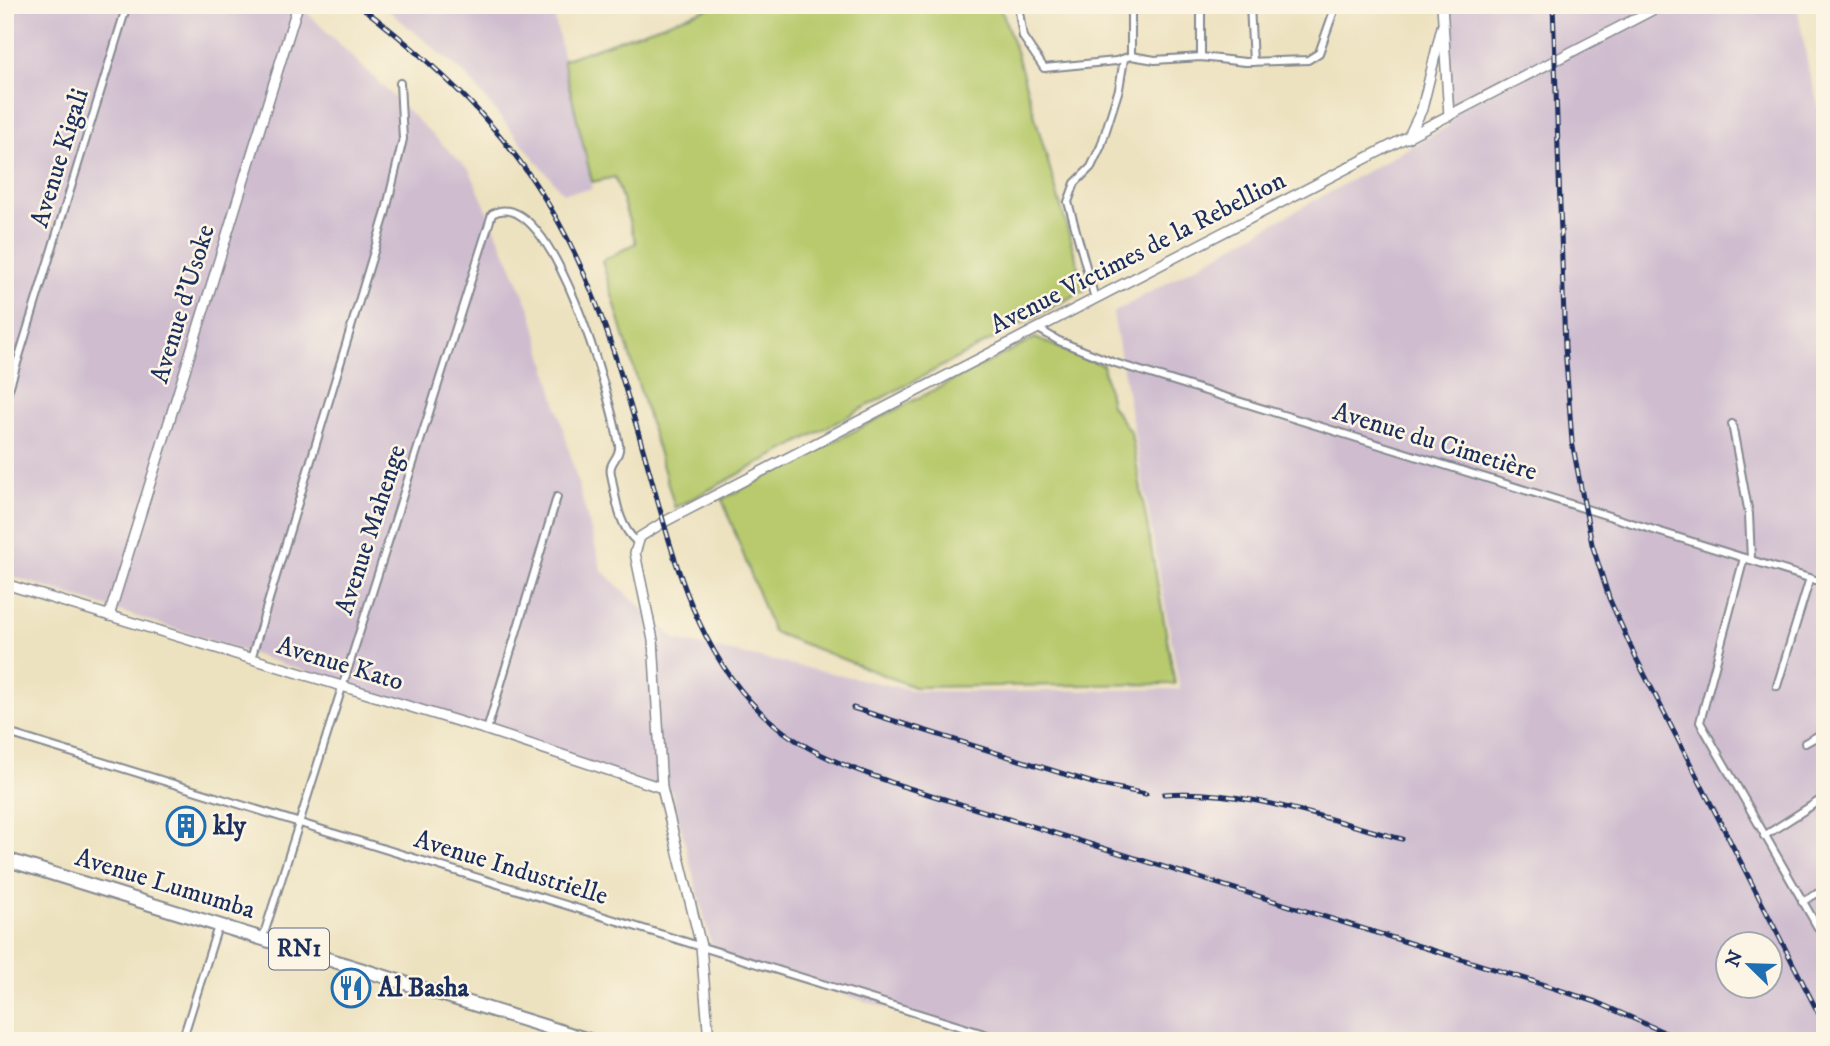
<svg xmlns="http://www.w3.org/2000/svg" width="1830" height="1046" font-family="'IM FELL DW Pica',serif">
<rect width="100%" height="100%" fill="#fcf5e5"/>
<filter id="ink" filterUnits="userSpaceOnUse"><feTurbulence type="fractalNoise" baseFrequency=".0143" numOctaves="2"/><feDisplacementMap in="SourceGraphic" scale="14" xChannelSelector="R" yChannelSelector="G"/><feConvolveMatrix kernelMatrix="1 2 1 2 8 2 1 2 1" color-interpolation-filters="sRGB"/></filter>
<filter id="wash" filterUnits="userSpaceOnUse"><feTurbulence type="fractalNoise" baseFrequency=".00686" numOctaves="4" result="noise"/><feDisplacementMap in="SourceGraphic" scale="28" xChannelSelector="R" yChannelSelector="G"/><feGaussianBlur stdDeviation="1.57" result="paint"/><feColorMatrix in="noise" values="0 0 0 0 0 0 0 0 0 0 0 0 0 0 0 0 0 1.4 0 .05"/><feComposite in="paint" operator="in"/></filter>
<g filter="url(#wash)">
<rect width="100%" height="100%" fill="#ede2c0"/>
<g fill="#cfbdcf" fill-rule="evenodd">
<path d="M 5,5 L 299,5 L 470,171 L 531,311 L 602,571 L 676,640 L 916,691 L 992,692 L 1180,689 L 1113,313 L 1448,126 L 1445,5 L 1797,5 L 1809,72 L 1825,128 L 1825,1041 L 996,1041 L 714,955 L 671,790 L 5,574 ZM 1728,944 L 1770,944 L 1770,986 L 1728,986 Z"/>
<polygon points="382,5 552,5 592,189 563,193 464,73"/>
</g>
<g fill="#b8ca6d" stroke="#6a7c66" stroke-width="2">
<polygon points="717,5 995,5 1003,14 1016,51 1085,290 675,508 602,261 636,243 615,177 592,182 563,60"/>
<polygon points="1035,338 1103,365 1111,405 1131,433 1175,684 914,687 773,632 722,499"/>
</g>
</g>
<g filter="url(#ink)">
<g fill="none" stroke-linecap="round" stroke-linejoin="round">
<defs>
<g id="street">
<polyline points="1018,5 1023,37 1044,68 1116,61 1131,56 1155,60 1201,57 1245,62 1308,60 1319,53 1336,5"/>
<polyline points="1131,5 1131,56"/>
<polyline points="1250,5 1253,62"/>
<polyline points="1201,57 1201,5"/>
<polyline points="1095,299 1068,202 1075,183 1091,167 1101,146 1119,89 1124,59"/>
<polyline points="1037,328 1059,341 1112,362 1825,583"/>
<polyline points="5,402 127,5"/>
<polyline points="1732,424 1749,514 1751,560"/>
<polyline points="1744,558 1700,722 1825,940"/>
<polyline points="251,659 385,215 403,139 400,83"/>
<polyline points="1777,686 1810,578"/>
<polyline points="487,730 557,497"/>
<polyline points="5,732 1007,1041"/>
<polyline points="1805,743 1825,732"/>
<polyline points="1764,836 1825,797"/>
<polyline points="1802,902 1825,889"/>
<path d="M 263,937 L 492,214 C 552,180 612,405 619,445 C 621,458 608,461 611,474 C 616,498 618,526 637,542"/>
<polyline points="182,1041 218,926"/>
</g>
<g id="secondary">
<polyline points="1442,5 1449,116"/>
<polyline points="1408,138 1422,109 1442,27"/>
<polyline points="5,584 487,730 662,788"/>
<polyline points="109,616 298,5"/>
<polyline points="709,1041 701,946 662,788 653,640 635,553 640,537 664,522 1662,5"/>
</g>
<polyline id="highway" points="5,859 592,1041"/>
</defs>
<use href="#street" stroke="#84888f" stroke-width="10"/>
<use href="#secondary" stroke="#84888f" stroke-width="12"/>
<use href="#highway" stroke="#84888f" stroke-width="16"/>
<use href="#street" stroke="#fff" stroke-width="6"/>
<use href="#secondary" stroke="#fff" stroke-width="9"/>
<use href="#highway" stroke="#fff" stroke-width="12"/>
<defs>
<g id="rail">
<path d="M 359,5 C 453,78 523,145 575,254 C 608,323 628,397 649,470 C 676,566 700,669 784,732 C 819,758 859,771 899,785 L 1529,980 L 1596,1002 L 1684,1041"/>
<polyline points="1553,5 1565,347 1572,442 1592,544 1609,598 1635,656 1825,1026"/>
<polyline points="853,708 1096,784 1146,794"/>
<path d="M 1164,794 C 1244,788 1325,819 1402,839"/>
</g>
</defs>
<use href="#rail" stroke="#1b2f5e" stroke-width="5"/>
<use href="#rail" stroke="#fcf5e5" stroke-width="2.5" stroke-dasharray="8" stroke-linecap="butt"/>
</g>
</g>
<defs>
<symbol id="building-ring" viewBox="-11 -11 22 22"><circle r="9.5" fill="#fcf5e5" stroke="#1f6fb2" stroke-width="1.5"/><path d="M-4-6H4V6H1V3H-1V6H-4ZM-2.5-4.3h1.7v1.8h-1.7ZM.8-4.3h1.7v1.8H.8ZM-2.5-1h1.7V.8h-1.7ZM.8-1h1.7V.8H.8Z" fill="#1f6fb2"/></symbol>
<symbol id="restaurant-ring" viewBox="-11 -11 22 22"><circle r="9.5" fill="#fcf5e5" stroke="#1f6fb2" stroke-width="1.5"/><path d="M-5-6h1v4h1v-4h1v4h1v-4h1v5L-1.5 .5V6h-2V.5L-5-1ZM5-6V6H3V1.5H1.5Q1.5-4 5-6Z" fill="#1f6fb2"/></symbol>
</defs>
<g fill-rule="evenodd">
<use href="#building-ring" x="164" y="804" width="44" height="44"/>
<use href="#restaurant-ring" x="329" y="966" width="44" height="44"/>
</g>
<g text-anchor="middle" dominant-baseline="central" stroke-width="5" stroke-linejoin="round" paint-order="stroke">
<rect fill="#fcf5e5" stroke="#5e6a86" stroke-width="2" x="269" y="928.5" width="60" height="41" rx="5"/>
<g font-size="24" font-weight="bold" fill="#1b2f5e">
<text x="299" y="949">RN1</text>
</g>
<g font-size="26" fill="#1b2f5e" stroke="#fcf5e5">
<text transform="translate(60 158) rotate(-73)">Avenue Kigali</text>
<text transform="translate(1138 253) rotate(-27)">Avenue Victimes de la Rebellion</text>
<text transform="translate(183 304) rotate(-73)">Avenue d'Usoke</text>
<text transform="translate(1435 442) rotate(17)">Avenue du Cimetière</text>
<text transform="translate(371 530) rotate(-72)">Avenue Mahenge</text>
<text transform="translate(340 664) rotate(17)">Avenue Kato</text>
<text transform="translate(511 868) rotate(17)">Avenue Industrielle</text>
<text transform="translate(165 884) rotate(17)">Avenue Lumumba</text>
</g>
<g font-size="26" font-weight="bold" fill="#1b2f5e" stroke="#fcf5e5" text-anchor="start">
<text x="213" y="826">kly</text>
<text x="378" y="988">Al Basha</text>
</g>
</g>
<rect width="1830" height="1046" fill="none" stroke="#fcf5e5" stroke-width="28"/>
<g transform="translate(1749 965) rotate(293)"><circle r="33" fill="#fcf5e5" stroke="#a2a6af" stroke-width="2"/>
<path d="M0-5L12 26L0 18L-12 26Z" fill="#1f6fb2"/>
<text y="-10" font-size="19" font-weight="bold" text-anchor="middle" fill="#1b2f5e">N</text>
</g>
</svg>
